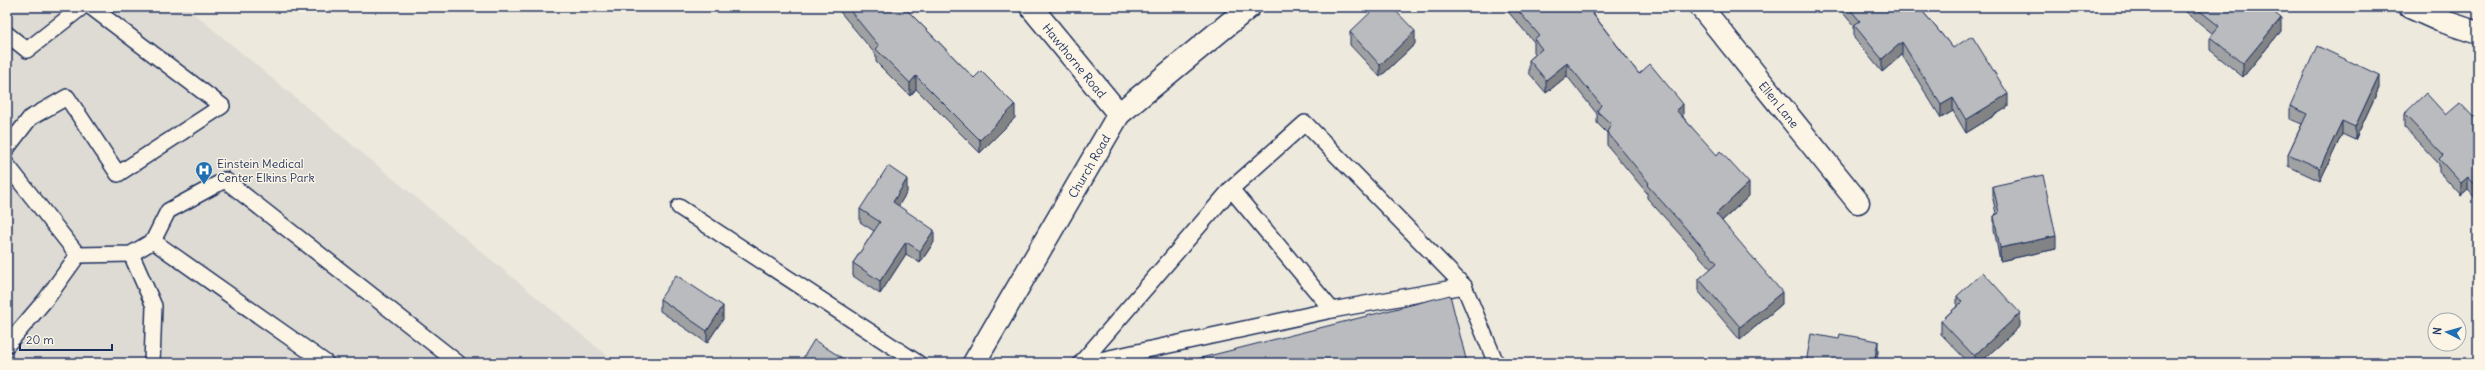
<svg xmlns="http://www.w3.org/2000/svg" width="2485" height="370" font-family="Delius,sans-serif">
<rect width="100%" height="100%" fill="#eee9dd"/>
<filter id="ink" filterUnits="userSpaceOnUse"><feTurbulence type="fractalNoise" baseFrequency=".025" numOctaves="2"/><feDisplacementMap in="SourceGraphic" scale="8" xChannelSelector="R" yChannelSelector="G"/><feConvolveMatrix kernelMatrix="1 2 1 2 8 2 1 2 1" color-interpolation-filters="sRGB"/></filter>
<g filter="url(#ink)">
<polygon fill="#dedbd4" points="7,7 186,7 616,363 7,363"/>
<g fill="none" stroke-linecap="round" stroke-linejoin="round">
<defs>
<g id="service">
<polyline points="7,34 27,50 82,7"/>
<polyline points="7,148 30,118 67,97 118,174 222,106 91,7"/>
<polyline points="7,165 78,255 47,298 7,345"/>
<polyline points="1231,189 1332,310"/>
<polyline points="679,207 918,363"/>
<polyline points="153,241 168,211 225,180 458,363"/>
<polyline points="131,254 154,306 152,363"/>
<polyline points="78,255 131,254 153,241 326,363"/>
<polyline points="1081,363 1231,189 1305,123 1464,286 1496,363"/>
<polyline points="1086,363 1332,310 1464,286"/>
</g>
<g id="minor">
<path id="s1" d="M 1031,7 L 1119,114"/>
<path id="s2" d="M 1701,7 L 1858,202"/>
<polyline points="2410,7 2439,20 2478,33"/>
</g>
<g id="tertiary">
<path id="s3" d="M 974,363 L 1119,114 L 1249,7"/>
</g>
</defs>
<use href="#service" stroke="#1b2f5e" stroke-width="18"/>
<use href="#minor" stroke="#1b2f5e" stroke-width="25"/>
<use href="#tertiary" stroke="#1b2f5e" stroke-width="25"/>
<use href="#service" stroke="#fcf5e5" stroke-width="15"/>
<use href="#minor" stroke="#fcf5e5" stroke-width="22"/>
<use href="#tertiary" stroke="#fcf5e5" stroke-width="22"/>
</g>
<g fill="#a0a1a3" stroke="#1b2f5e">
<polygon points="836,7 904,7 974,78 1015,118 980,153 916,89 910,96 876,62 876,55"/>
<polygon points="1504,7 1594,7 1594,15 1639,74 1683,117 1749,196 1722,221 1782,304 1740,340 1699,292 1699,279 1711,269 1647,198 1647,193 1607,145 1607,133 1597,123 1597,114 1567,76 1546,93 1529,73 1529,60 1536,54 1534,52 1534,42"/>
<polygon points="1838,7 1919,7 1953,48 2008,107 1966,133 1953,111 1941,118 1902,55 1882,72 1854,38 1854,26"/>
<polygon points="2180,7 2267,7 2281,31 2243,77 2210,50 2210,37 2213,34"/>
<polygon points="1350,32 1415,44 1380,77 1350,45"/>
<polygon points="2379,88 2355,140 2342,134 2320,181 2288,166 2288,154 2302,124 2290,119 2290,106"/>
<polygon points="2404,114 2446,115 2478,122 2478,201 2468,190 2461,196 2439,172 2439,164 2404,127"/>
<polygon points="1993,186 2056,249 2000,261 1994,229 1994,216 1996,214 1993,199"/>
<polygon points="907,192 898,206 934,242 920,263 906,254 880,294 853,276 853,263 874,231 860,222 860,209"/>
<polygon points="1957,296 2020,326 1980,363 1969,363 1941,334 1941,321 1957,306"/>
<polygon points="660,299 723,319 707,343 660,311"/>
</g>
<g fill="#828385" stroke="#1b2f5e">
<polygon points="1591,7 1594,7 1594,17 1589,9"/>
<polygon points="2281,18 2281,31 2243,77 2243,64"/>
<polygon points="1415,31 1415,44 1380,77 1380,65"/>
<polygon points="1902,42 1902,55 1882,72 1882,59"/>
<polygon points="1567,63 1567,76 1546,93 1546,80"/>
<polygon points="2379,75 2379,88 2355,140 2355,127"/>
<polygon points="916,76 916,89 910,96 910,83"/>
<polygon points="2008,94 2008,107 1966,133 1966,120"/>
<polygon points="1953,98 1953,111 1941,118 1941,105"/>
<polygon points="1683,104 1683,117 1676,122 1676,110"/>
<polygon points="1015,105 1015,118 980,153 980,140"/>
<polygon points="2342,121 2342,134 2320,181 2320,168"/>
<polygon points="2468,177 2468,190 2461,196 2461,183"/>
<polygon points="907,179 907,192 893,215 893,202"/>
<polygon points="1749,183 1749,196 1716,226 1716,214"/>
<polygon points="934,230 934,242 920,263 920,251"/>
<polygon points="2056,236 2056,249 2000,261 2000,248"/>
<polygon points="906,242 906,254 880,294 880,281"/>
<polygon points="1782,292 1782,304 1740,340 1740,327"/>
<polygon points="723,306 723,319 707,343 707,331"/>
<polygon points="2020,313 2020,326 1980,363 1974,363 1974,356"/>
<polygon points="1878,341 1878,353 1876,363 1874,363"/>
</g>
<g fill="#babbbe" stroke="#1b2f5e">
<polygon points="847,7 904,7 974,78 981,71 1015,105 980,140 916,76 910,83 876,49 879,46"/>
<polygon points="1376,7 1392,7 1415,31 1380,65 1350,32"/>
<polygon points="1515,7 1591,7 1589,9 1639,74 1650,64 1683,104 1676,110 1717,155 1720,151 1749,183 1716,214 1782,292 1740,327 1699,279 1717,263 1647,185 1649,183 1607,132 1611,124 1597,111 1601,105 1567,63 1546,80 1529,60 1542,49 1534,39 1539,35"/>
<polygon points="1848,7 1919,7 1953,48 1972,36 2008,94 1966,120 1953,98 1941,105 1902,42 1882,59 1854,25 1860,21"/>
<polygon points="2195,7 2267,7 2281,18 2243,64 2210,37 2219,26"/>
<polygon points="2317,46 2379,75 2355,127 2342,121 2320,168 2288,154 2307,114 2290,106"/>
<polygon points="2426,93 2446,115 2460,103 2478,122 2478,188 2468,177 2461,183 2439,159 2443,155 2404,114"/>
<polygon points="888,166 907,179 893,202 934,230 920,251 906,242 880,281 853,263 880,222 860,209"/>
<polygon points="2043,175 2056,236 2000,248 1994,216 1999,213 1993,186"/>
<polygon points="1983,272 2020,313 1974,356 1941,321 1962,302 1957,296"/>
<polygon points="676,275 723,306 707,331 660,299"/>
<polygon points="1450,295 1467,363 1181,363"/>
<polygon points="1811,334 1839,339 1840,334 1878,341 1874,363 1806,363"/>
<polygon points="814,340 850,363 800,363"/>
</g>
</g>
<defs>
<symbol id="hospital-pin" viewBox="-11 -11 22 30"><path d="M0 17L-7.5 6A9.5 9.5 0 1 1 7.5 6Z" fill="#1f6fb2" stroke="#fcf5e5"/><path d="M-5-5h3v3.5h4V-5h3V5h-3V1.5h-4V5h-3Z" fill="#fff"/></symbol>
</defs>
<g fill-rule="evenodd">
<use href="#hospital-pin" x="194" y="160" width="20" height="27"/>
</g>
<g text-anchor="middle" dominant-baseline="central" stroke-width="3" stroke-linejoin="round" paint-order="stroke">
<g font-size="12" fill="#1b2f5e" stroke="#fcf5e5">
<text stroke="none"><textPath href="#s1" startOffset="69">Hawthorne Road</textPath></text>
<text stroke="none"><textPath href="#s2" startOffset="125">Ellen Lane</textPath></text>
<text stroke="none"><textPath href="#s3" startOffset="228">Church Road</textPath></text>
</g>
<g font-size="12" fill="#1b2f5e" stroke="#fcf5e5" text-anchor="start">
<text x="217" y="163">Einstein Medical<tspan x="217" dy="14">Center Elkins Park</tspan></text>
</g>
</g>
<rect width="2485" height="370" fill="none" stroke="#fcf5e5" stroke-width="24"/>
<rect x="12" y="12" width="2461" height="346" fill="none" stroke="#1b2f5e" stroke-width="1.5" filter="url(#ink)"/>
<g transform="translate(2447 332) rotate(276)"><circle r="19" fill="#fcf5e5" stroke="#a2a6af"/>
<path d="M0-3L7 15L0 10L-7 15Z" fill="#1f6fb2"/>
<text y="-6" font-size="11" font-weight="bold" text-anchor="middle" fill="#1b2f5e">N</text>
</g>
<path d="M20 344v6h92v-6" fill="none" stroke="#1b2f5e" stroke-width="2"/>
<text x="26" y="344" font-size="12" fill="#1b2f5e" stroke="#fcf5e5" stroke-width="3" paint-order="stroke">20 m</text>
</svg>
